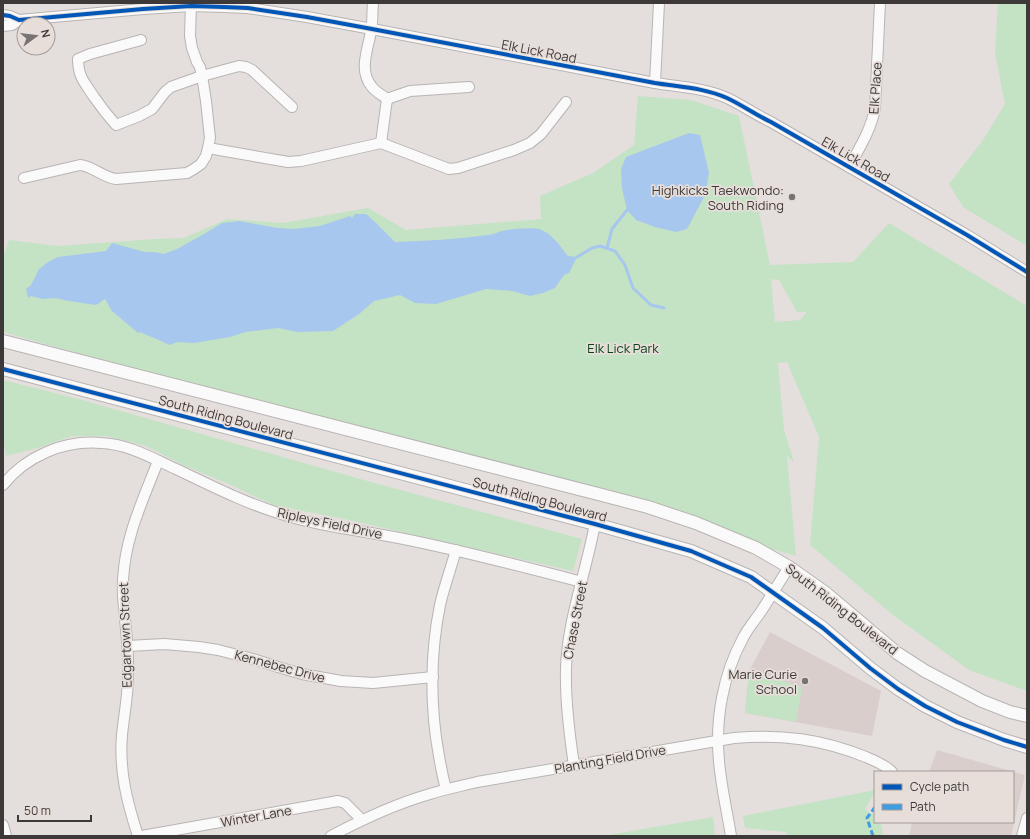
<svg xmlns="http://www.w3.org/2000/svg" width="1030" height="839" font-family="Manrope,sans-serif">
<rect width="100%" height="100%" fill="#e4dfdd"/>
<g fill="#d9cecb">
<polygon points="770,632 881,691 872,736 745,713 749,671"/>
<polygon points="937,750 1025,775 1011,836 909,836 912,822 1013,822 1013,772 929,772"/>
</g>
<g fill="#c4e2c4" fill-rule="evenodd">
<polygon points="998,3 1027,3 1027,246 963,207 949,184 983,140 1005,104 995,53"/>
<path d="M 638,96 L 691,100 L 739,116 L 770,265 L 853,262 L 889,223 L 1027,306 L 1027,691 L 969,670 L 893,615 L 810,545 L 819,437 L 787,362 L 778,363 L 784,430 L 794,462 L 787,456 L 796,556 L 3,332 L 3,258 L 9,240 L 58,246 L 155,239 L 184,238 L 227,219 L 283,223 L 368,208 L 406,230 L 541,219 L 540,196 L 593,173 L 634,145 ZM 771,279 L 779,280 L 797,312 L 807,312 L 800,320 L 775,322 Z"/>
<polygon points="3,380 82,400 378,484 582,539 573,571 349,520 273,505 231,485 185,466 146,446 106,436 72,436 41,447 6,456 3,438"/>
<polygon points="749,671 802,687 796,722 745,713"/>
<polygon points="875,790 875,792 865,809 875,816 875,822 881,822 883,836 787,836 786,832 745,828 743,816"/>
<polygon points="713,817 715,836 603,836"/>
</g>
<g fill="#a8c7ee">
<polygon points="689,133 700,135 709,173 705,195 687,229 676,232 655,227 636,220 627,210 622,188 621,169 626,157"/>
<path d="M 355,214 L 366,214 L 374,221 L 395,242 C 426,241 457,239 488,235 C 493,235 497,232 502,231 C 510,229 532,227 539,229 C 552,233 560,246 568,256 L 577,257 L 569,273 L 564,275 L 555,288 L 543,293 L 530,296 L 512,291 L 486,289 L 436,304 L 415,303 L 400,295 L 374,301 L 359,314 L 333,331 L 298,332 L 278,328 L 245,332 L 230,337 L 194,343 L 177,342 L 170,345 L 140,332 L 138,333 L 112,311 L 105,299 L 96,305 L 69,301 L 55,298 L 43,299 L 31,296 L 28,298 L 26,289 L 31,285 L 39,269 L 48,262 L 58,257 L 106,251 L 112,243 L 145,252 L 154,252 L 164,254 L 177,249 L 204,234 L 222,223 L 239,221 L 278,228 L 294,229 L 320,226 L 350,216 L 352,218 Z"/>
</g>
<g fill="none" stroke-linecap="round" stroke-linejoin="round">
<g stroke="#a8c7ee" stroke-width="3">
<polyline points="607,248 612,229 627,210"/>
<polyline points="577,257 592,248 600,246 615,251 625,265 633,288 651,305 664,308"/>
</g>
<defs>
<g id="minor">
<path d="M 373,3 C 372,12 373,22 371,31 C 368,50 358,70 372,87 C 376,92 382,95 387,99 L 381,143"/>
<path d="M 3,15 L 10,16 L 19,20 L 143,9 L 191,6 L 224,7 L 248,8 L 307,17 L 372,29 L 655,83 C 680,87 705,88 727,98 C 742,105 756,115 771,122 L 967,235 L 1027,272"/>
<polyline points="3,26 12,25 19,20"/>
<path d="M 141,40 L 90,54 L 78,59 C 78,77 85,83 94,97 C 101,107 108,116 116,125 L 139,116 L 152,109 L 165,92 L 171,87 L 182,83 L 202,76 L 239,66 L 246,67 L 252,70 L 292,107"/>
<polyline points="655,83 659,3"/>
<polyline points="387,99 410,91 469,87"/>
<polyline points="208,148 288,162 301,161 381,143 449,169 458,168 514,150 530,143 541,134 566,102"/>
<path d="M 849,167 C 860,147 871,130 875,108 L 880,3"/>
<path d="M 24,178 L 80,165 C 93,166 102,177 116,179 L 187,173 L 194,169 L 201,164 L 206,156 L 208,148 L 210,138 L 206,101 L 202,76 L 200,67 L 197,62 L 192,48 L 190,36 L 191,3"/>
<path d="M 3,485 C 26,456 64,440 101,443 C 128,444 152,458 176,469 C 210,485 243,502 278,513 C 317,526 358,530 399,538 C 460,550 521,566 582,582"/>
<polyline points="128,646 164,644 199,647 218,650 253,659 278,667 302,674 341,681 373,683 433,677"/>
<path d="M 574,765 C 569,732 565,701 566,668 C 567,639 574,611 581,583 C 586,564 591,544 595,524"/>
<path d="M 446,789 C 443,778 441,768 439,756 C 430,708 430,654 440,605 C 444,587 451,568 456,550"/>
<polyline points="3,825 6,836"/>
<path d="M 138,836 C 127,802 119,771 122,735 C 124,715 128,696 128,677 C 129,658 127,639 125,619 C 124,606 122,593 123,580 C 125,537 143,500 158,461"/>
<polyline points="142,836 338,801 345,803 362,820"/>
<path d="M 331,836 C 363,819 395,804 430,794 C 445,789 461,786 477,782 L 734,738 C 782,734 821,739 866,757 C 875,761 886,765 892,772"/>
<path d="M 731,836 C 727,811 721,786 719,761 C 715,719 723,675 743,638 C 748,628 756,619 762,610 C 771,596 780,581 789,567"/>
<polyline points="1022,836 1027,818"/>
</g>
<g id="tertiary">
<polyline points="3,341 602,495 648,507 696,523 756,548 789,567 827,594 897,653 925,671 982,701 1010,712 1027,716"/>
<polyline points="3,369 595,524 691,551 751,577 823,628 870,668 898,689 925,706 957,722 1004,740 1027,747"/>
</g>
</defs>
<use href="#minor" stroke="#b8b4b3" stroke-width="12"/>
<use href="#tertiary" stroke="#b8b4b3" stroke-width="14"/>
<use href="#minor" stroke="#fbfafa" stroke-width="10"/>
<use href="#tertiary" stroke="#fbfafa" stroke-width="12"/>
<polyline stroke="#3f9ee2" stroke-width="3" stroke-dasharray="6 3" stroke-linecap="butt" points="873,836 867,818 875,807"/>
<defs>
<g id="cycleway">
<path d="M 3,15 L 10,16 L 19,20 L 143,9 L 191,6 L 224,7 L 248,8 L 307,17 L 372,29 L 655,83 C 680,87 705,88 727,98 C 742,105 756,115 771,122 L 967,235 L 1027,272"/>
<polyline points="3,369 595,524 691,551 751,577 823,628 870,668 898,689 925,706 957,722 1004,740 1027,747"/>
</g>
</defs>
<use href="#cycleway" stroke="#e7deda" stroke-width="6"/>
<use href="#cycleway" stroke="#0057b8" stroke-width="4"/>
</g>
<g fill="#777372" stroke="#e7deda" stroke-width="1.5">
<circle cx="792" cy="197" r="4"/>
<circle cx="805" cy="681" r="4"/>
</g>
<g text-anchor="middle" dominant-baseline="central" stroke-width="3.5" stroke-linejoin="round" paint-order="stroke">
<g font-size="13" fill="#3d3938" stroke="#e7deda">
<text transform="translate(539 51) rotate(11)">Elk Lick Road</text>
<text transform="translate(875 88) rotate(-86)">Elk Place</text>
<text transform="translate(856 159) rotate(30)">Elk Lick Road</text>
<text transform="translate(226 417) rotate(15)">South Riding Boulevard</text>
<text transform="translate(540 499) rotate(15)">South Riding Boulevard</text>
<text transform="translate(330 523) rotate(12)">Ripleys Field Drive</text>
<text transform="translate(842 609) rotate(38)">South Riding Boulevard</text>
<text transform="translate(575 620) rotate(-79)">Chase Street</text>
<text transform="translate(125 635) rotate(-92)">Edgartown Street</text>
<text transform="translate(280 666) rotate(15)">Kennebec Drive</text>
<text transform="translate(610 759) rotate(-10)">Planting Field Drive</text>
<text transform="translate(256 816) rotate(-10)">Winter Lane</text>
</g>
<g font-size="13" fill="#3d3938" stroke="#e7deda" text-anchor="end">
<text x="784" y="190">Highkicks Taekwondo:<tspan x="784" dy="15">South Riding</tspan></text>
<text x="797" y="674">Marie Curie<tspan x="797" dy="15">School</tspan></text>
</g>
<g font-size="13" fill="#0a4219" stroke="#e7deda">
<text x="623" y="348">Elk Lick Park</text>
</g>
</g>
<rect width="1030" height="839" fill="none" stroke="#3d3938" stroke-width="8"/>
<rect x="874" y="771" width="140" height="52" fill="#e7deda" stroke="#a39c99"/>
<rect x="882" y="784" width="20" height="6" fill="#0057b8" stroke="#a39c99"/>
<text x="910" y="791" font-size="12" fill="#3d3938">Cycle path</text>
<rect x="882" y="804" width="20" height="6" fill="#3f9ee2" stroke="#a39c99"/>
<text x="910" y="811" font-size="12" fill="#3d3938">Path</text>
<g transform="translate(36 36) rotate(75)"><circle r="19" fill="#e7deda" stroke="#a39c99"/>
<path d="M0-3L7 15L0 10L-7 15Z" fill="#777372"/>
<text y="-6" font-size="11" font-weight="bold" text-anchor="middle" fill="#3d3938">N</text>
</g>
<path d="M18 815v6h73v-6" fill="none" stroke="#3d3938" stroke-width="2"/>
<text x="24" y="815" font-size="12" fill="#3d3938" stroke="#e7deda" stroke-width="3" paint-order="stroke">50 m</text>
</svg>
